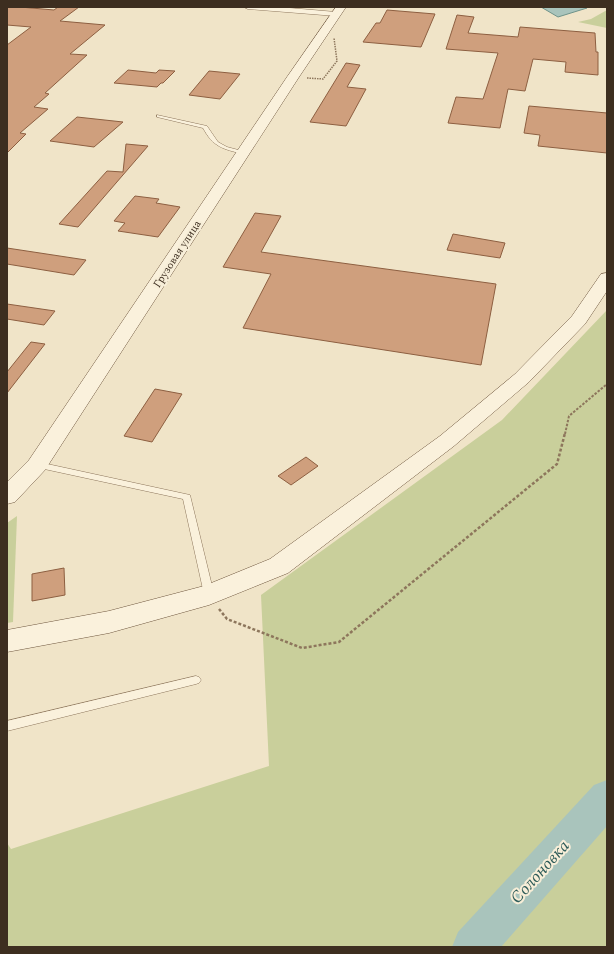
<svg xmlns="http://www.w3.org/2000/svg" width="614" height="954" font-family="Spectral,serif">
<rect width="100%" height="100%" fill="#f0e4c8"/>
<g fill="#c9cf9b">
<polygon points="607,10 607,28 578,22 591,19"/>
<polygon points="607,310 607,947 7,947 7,843 11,849 269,766 261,595 502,420"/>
<polygon points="17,516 13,622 7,623 7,523"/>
</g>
<polygon fill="#a9c4bc" stroke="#6f938a" points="541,7 584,7 587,8 558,17"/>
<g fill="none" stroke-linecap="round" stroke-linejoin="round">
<polygon fill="#a9c4bc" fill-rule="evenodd" points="607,780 607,826 501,947 452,947 458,932 594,785"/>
</g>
<g fill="#cf9f7d" stroke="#8d5f41">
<polygon points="7,7 20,7 54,10 58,7 79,7 60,21 105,25 70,54 87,55 45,93 49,94 34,107 48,109 20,133 26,134 7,153 7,45 31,27 7,25"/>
<polygon points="387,10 435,14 421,47 363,42 376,23 380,23"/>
<polygon points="457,15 474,17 468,33 518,37 520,27 595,33 596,52 598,52 598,75 565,72 566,62 533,59 525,91 508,89 500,128 448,123 456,97 483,99 498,53 446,49"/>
<polygon points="346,63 360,65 347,87 366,89 346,126 310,122"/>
<polygon points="128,70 156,73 159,70 175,71 163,83 161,83 157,87 114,83"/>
<polygon points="209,71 240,74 220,99 189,95"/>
<polygon points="529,106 607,113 607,153 538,146 540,135 524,133"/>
<polygon points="77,117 123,122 94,147 50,141"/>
<polygon points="126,144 148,146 78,227 59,224 107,171 123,172"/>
<polygon points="135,196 159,199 156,203 180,207 158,237 118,231 125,223 114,221"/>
<polygon points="255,213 281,216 261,252 496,284 481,365 243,328 271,274 223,267"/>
<polygon points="453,234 505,243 500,258 447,250"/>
<polygon points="7,248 86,260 74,275 7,264"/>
<polygon points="7,304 55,311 44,325 7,319"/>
<polygon points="31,342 45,344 7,393 7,372"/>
<polygon points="155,389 182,394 152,442 124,436"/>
<polygon points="306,457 318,466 291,485 278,476"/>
<polygon points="64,568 65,595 32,601 32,574"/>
</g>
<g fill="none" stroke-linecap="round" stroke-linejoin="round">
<defs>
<g id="lane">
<path d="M 157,115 L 207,126 L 218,142 L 227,147 L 246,152 L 243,154 C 223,149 213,147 203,128 L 157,117 Z"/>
<polygon points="38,462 190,495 214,594 212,597 209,598 206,597 204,594 183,499 35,467 34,465"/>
<polygon points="196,676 199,677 201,680 199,683 196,684 7,731 7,721"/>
</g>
<polygon id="street" points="244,7 278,7 336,12 340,14 336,16 248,9"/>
<g id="secondary">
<polygon points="336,7 346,7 299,77 45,470 15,502 7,504 7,482 29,460 287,77"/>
<polygon points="607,273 607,291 585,324 529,382 454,446 288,573 209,605 109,633 7,652 7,630 109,611 204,586 270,559 440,436 515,374 572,316 601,274"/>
</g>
</defs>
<use href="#lane" stroke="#8d765c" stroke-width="1"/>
<use href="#street" stroke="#8d765c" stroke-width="1"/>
<use href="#secondary" stroke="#6f573f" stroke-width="1"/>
<polyline stroke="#8d765c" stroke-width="1.5" stroke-dasharray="1.5 1" stroke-linecap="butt" points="307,78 323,79 337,61 334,38"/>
<polyline stroke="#8d765c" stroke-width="2" stroke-dasharray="2.5 1.5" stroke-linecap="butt" points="565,434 569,416 607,384"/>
<polyline stroke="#8d765c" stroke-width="2.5" stroke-dasharray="3 2" stroke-linecap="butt" points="219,609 227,619 302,648 339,642 557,464 565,433"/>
<use href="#lane" fill="#faf1dc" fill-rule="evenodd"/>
<use href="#street" fill="#faf1dc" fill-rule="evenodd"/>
<use href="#secondary" fill="#faf1dc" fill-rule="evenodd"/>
</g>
<g text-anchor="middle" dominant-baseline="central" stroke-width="4" stroke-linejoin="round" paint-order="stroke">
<g font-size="11" fill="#3d2e20" stroke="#f7eed8">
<text transform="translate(177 254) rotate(-57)">Грузовая улица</text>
</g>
<g font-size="17" font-style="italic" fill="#2f5d5a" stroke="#f7eed8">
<text transform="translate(540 872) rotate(-48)">Солоновка</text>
</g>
</g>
<rect width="614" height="954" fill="none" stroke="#3d2e20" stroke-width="16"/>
</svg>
